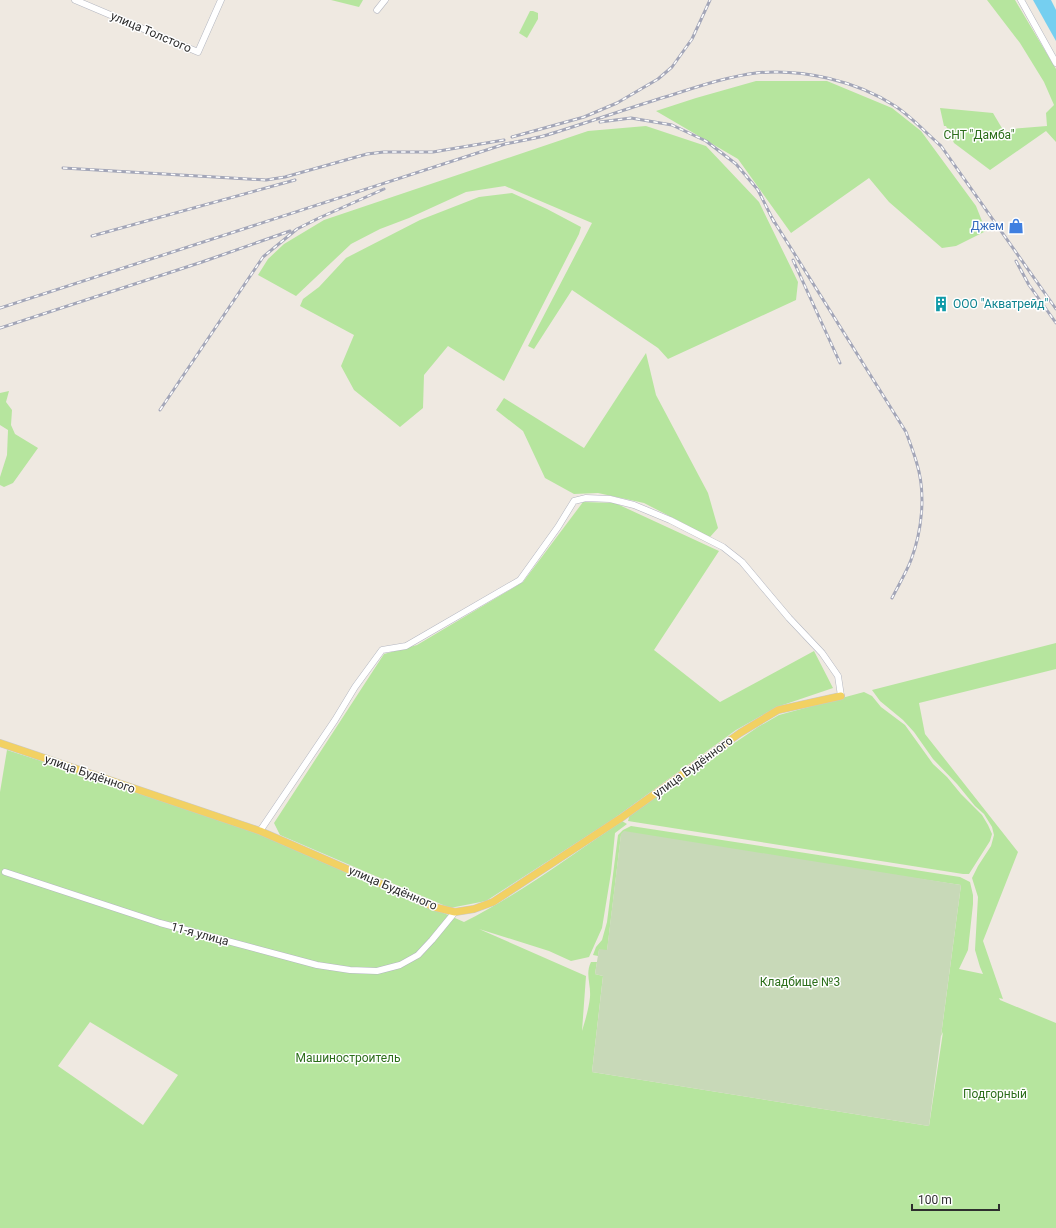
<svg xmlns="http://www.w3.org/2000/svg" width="1056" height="1228" font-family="Roboto,sans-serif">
<rect width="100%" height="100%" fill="#efe9e1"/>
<g fill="#b6e59e" fill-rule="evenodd">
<polygon points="331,0 363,0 359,7"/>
<polygon points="987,0 1015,0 1056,69 1056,142 1046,131 990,170 954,143 946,126 944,126 940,108 993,113 1006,135 1010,133 1011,129 1047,126 1046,113 1054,105 1044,82 1020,43"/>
<polygon points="530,11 533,11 538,13 538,19 527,38 519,33"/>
<polygon points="756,81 827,81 892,108 921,131 976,206 986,231 956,246 942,248 889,202 869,178 791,233 738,159 656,111 696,98"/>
<polygon points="646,126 706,146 759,202 798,282 796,300 668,359 658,348 572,290 534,349 528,346 592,223 505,186 466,192 409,218 380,229 351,244 296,296 258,275 268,259 284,244 324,220 588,131"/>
<polygon points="512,193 547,209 581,227 579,234 504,381 448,346 424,375 423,408 400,427 354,390 341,366 354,335 300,306 303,299 319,287 346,258 420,220 479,197"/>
<polygon points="646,353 656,395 708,493 718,528 710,537 644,503 598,493 574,494 545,478 523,431 496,410 504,398 584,448"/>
<polygon points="9,391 6,402 12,410 11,425 15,434 38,448 13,483 4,487 0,485 0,477 7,455 8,430 0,425 0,393"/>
<polygon points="583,502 615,503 719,551 654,650 720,702 814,651 833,688 777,707 736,730 612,820 486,901 450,908 280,835 274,823 384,654 417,645 523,582"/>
<path d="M 1056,643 L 1056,669 L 919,703 L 925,734 L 1018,852 L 983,941 L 1003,999 L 999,998 L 1000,1000 L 1056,1023 L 1056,1228 L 0,1228 L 0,792 L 7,750 L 258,831 L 464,922 C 520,894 570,856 622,821 L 627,824 L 615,833 L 611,873 L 602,928 L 589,957 L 571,961 L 549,951 L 479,929 L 586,976 L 582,1031 C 585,1021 589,1008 590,997 C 591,984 585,974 591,962 L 597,962 L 595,974 L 603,976 L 592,1072 L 929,1126 L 943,1032 L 941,1036 L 961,885 L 621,835 L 607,951 L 599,950 L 598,956 L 593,955 L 596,947 L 602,940 L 607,922 L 618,835 L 623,830 L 631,826 L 960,877 L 970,882 L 973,895 L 973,904 L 968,950 L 959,969 L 983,974 L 980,967 L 975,950 L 978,897 L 972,878 L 978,866 L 991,846 L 994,835 L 992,827 L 984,814 L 975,806 L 957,784 L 933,759 L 914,732 L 903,720 L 880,701 L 872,690 ZM 90,1022 L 178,1075 L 143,1125 L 58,1066 Z"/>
<polygon points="864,692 872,696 881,707 905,725 933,764 947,777 961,794 982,815 988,825 992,834 990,841 969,874 963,874 628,821 630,814 758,727 779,715"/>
</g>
<polygon fill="#c8d9b8" points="624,831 961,885 929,1126 592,1072 603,976 595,974 599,949 607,950 621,834"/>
<polygon fill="#75cff0" points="1033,0 1051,0 1056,10 1056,41"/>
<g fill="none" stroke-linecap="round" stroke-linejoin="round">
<defs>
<g id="minor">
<polyline points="75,0 198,52 221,0"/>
<polyline points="1021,0 1056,63"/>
<polyline points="377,10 385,0"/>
<polyline points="260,831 335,720 355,687 382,650 406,646 520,580 558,527 574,501 586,498 610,499 634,505 670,520 723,547 742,562 789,618 822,653 838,676 841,696"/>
<polyline points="5,872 160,923 317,965 350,970 377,971 400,965 418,955 432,940 455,912"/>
</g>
<polyline id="major" points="0,743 260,831 434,907 455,912 474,909 493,902 621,818 740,733 778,710 841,696"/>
</defs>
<use href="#minor" stroke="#b4b7c1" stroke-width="7"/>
<use href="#major" stroke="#c9c9c9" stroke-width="8"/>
<use href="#minor" stroke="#fff" stroke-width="6"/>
<use href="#major" stroke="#f2d163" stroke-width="7"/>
<defs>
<g id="rail">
<polyline points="600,122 631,118 672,125 706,141 736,164 758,190 774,222"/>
<polyline points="512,137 584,117 617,103 658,79 672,67 692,39 710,0"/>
<polyline points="63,168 266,180 285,177 367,154 384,152 433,152 504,140"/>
<path d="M 772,218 L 906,432 C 910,443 914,453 917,464 C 926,494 922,531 911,560 C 906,573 898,586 892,598"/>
<polyline points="92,236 295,180"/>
<polyline points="793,260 840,363"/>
<polyline points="1016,261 1029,285 1056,323"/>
<path d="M 0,308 L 505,144 C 519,141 533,139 547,135 C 586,123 626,109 665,97 C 694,88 725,77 756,73 C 801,68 857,81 895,106 C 912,117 926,133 941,146 L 1056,309"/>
<polyline points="0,328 202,262 290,231"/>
<polyline points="160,410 263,257 297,229 319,218 384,189"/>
</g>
</defs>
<use href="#rail" stroke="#a3a6b8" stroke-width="3"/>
<use href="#rail" stroke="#fff" stroke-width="1.5" stroke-dasharray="4.5" stroke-linecap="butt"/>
</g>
<defs>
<symbol id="shop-bare" viewBox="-9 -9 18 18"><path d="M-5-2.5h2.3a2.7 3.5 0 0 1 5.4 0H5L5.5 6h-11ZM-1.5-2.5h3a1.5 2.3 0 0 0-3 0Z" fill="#3f7fe0" stroke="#fff" stroke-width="2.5" paint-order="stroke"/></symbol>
<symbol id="building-bare" viewBox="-9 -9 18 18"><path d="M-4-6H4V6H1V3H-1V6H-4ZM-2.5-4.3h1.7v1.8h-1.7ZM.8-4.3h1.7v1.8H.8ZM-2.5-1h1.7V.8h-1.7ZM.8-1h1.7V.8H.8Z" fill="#0f9aa8" stroke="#fff" stroke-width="2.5" paint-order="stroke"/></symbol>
</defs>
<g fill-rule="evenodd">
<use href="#shop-bare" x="1005" y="215" width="22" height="22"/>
<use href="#building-bare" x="930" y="293" width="22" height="22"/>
</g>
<g text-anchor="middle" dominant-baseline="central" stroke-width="3" stroke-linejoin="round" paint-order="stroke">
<g font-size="12" fill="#2e2e2e" stroke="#fff">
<text transform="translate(151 32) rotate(23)">улица Толстого</text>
<text transform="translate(693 767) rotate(-36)">улица Будённого</text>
<text transform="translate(90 774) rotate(19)">улица Будённого</text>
<text transform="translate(393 888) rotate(23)">улица Будённого</text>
<text transform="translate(200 934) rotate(15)">11-я улица</text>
</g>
<g font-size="12" fill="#2c6e1b" stroke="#fff">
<text x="979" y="135">СНТ "Дамба"</text>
<text x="800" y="982">Кладбище №3</text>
<text x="348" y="1058">Машиностроитель</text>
<text x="995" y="1094">Подгорный</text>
</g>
<g font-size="12" fill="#366cbe" stroke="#fff" text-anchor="end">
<text x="1004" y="226">Джем</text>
</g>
<g font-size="12" fill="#0d838f" stroke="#fff" text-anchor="start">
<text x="953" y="304">ООО "Акватрейд"</text>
</g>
</g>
<path d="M912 1204v6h87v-6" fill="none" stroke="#2e2e2e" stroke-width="2"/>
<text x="918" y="1204" font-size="12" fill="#2e2e2e" stroke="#ffffff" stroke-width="3" paint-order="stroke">100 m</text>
</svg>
